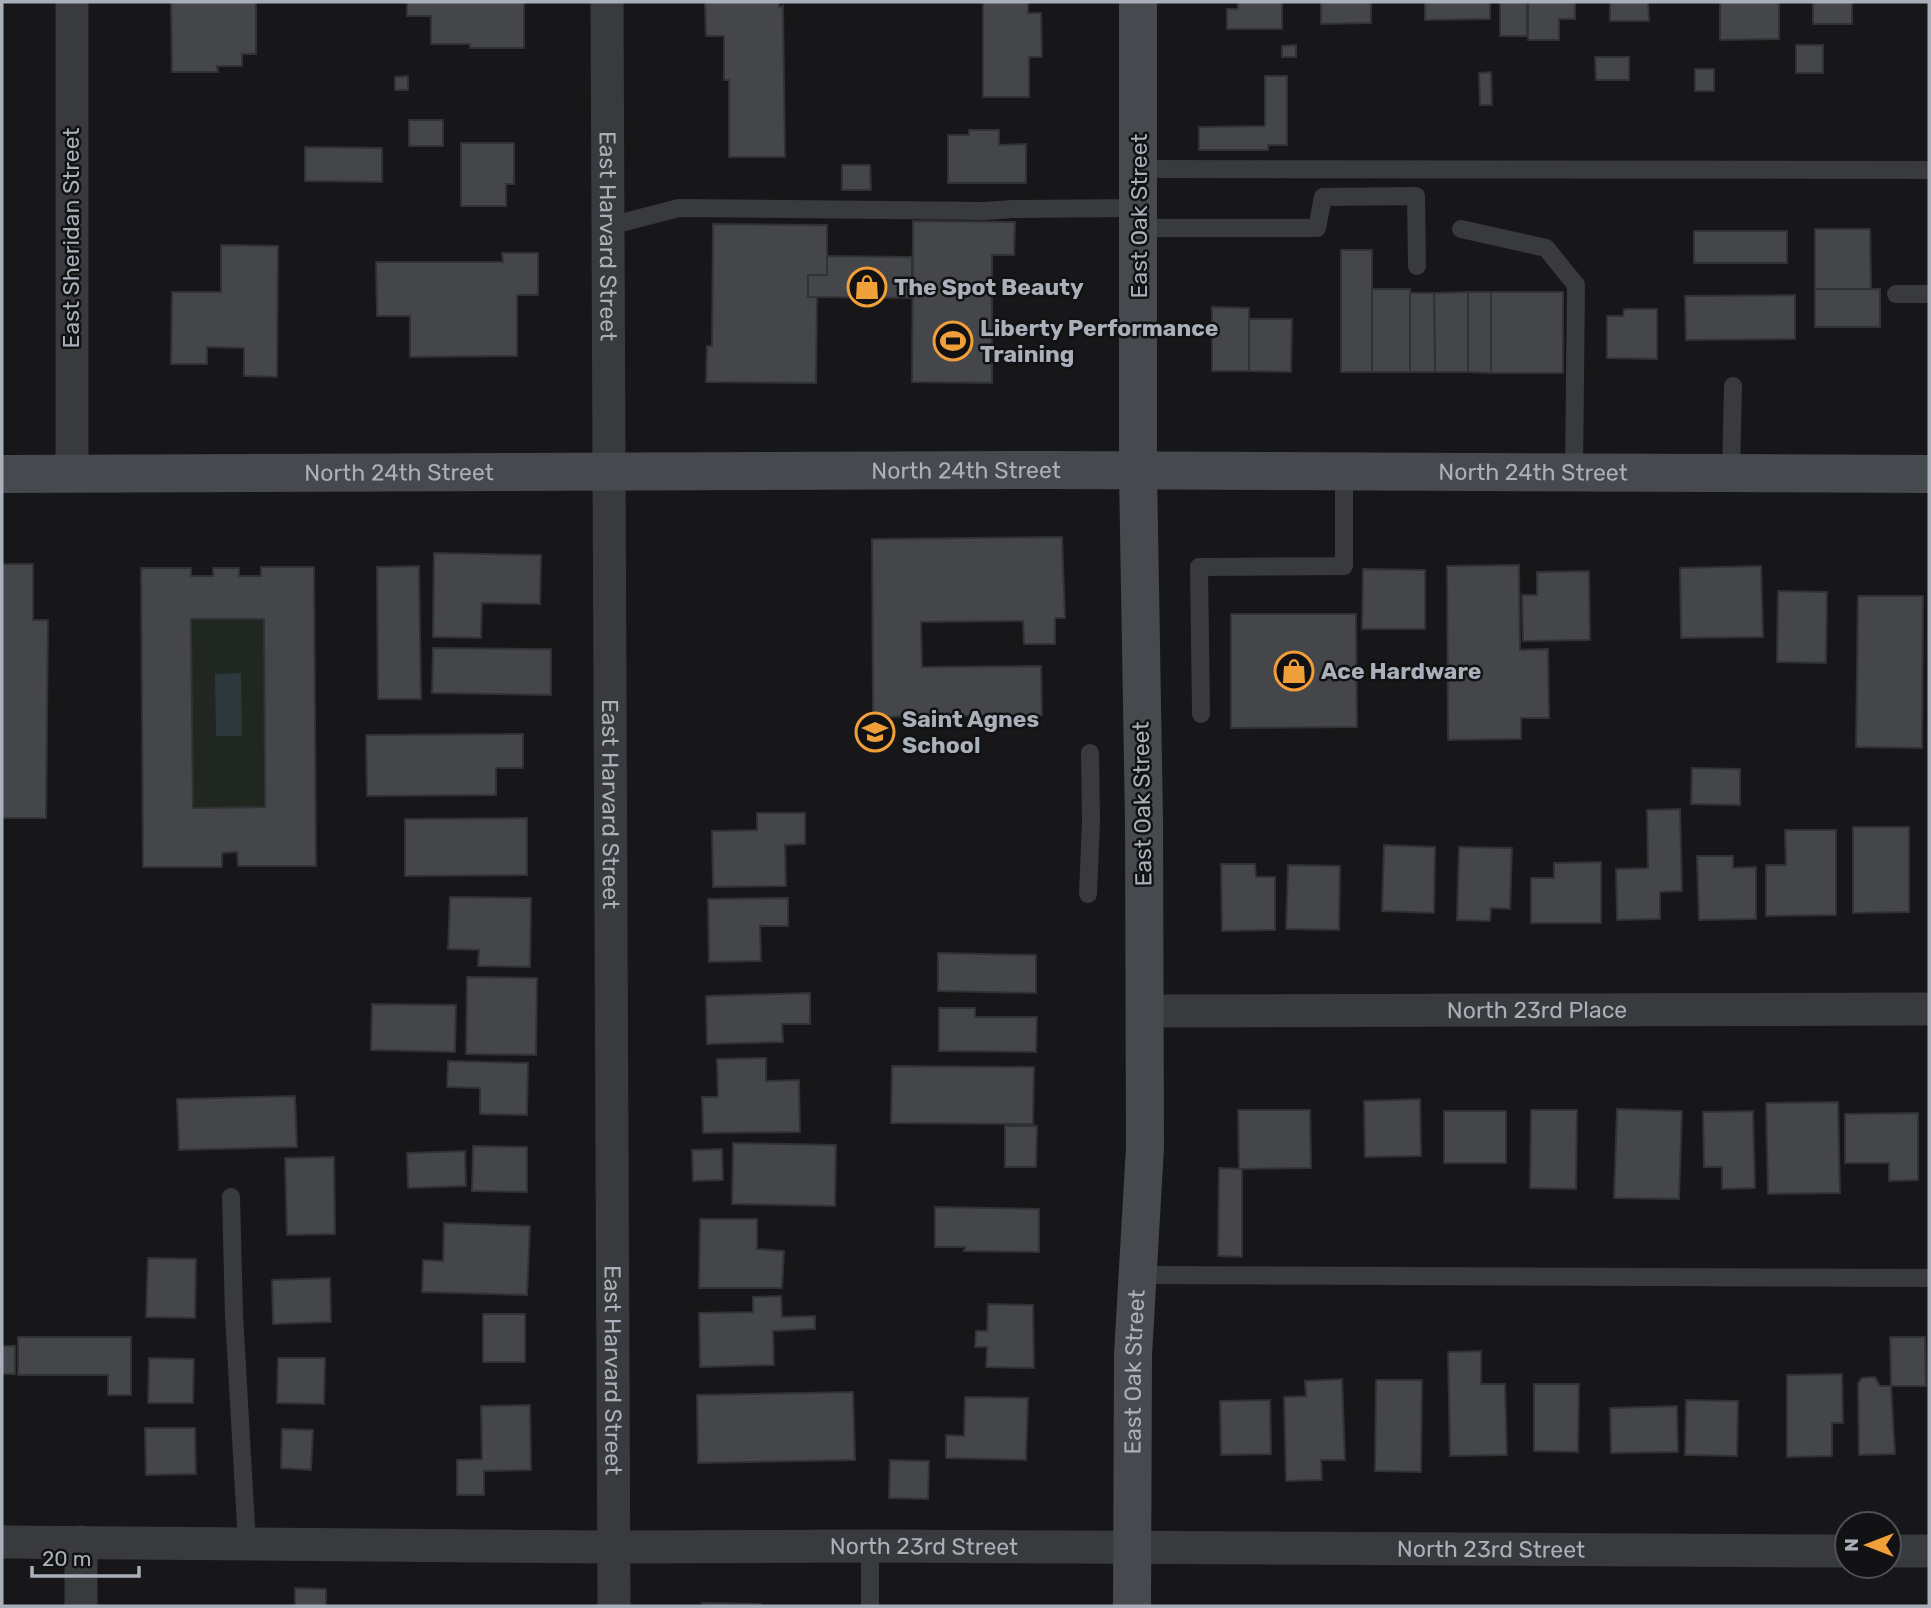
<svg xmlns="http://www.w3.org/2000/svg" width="1931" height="1608" font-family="Rubik,sans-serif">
<rect width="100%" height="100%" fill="#171719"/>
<polygon fill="#1f2720" points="191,619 264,619 265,807 193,808"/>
<polygon fill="#2d383d" points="241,673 242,736 216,736 215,674"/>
<g fill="#444649" stroke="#313235" stroke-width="2" fill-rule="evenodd">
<polygon points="171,2 256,2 256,54 242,54 242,66 217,66 218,72 172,72"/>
<polygon points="407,2 524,2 524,48 470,48 470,44 431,44 431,16 407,16"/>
<polygon points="705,2 779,2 779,7 783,6 785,157 729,157 729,80 724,80 724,36 706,36"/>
<polygon points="983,2 1028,2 1028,13 1041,13 1042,57 1029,57 1029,97 983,97"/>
<polygon points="1238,2 1288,2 1282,2 1282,29 1227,29 1227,9 1238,9"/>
<polygon points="1321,2 1371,2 1371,23 1321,24"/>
<polygon points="1425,2 1490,2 1490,19 1425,20"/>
<rect x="1500" y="2" width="27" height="34"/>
<polygon points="1528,2 1575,2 1575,19 1559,19 1559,40 1528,40"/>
<polygon points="1610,2 1648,2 1649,21 1610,21"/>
<polygon points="1720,2 1779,2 1779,39 1720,40"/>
<rect x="1813" y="2" width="39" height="22"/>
<polygon points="1296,45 1296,57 1282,57 1282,46"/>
<rect x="1796" y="45" width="27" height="28"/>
<polygon points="1595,57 1629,57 1629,80 1596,80"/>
<rect x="1695" y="69" width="19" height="22"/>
<polygon points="1491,72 1492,105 1480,105 1479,73"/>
<polygon points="408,76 408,90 395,90 395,77"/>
<polygon points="1265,76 1287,76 1287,145 1268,145 1268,150 1199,150 1199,127 1265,126"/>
<rect x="409" y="120" width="34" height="26"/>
<polygon points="969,130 999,130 999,145 1026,144 1026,183 948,183 948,135 969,135"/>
<polygon points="461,143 514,143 514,184 506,184 506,206 461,206"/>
<polygon points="305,147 382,148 382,182 305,181"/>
<polygon points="842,165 870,165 871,190 842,190"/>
<polygon points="913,221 1015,222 1014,255 992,255 992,383 912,382"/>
<polygon points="713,224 827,225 827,275 808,275 808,297 817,297 816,383 706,382 707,346 712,346"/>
<polygon points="1815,229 1870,229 1871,289 1815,289"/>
<rect x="1694" y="231" width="93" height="32"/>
<polygon points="221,245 278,246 277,377 244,376 244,348 207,347 207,364 171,364 172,292 221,292"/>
<rect x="1341" y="250" width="31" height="122"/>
<polygon points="502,253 538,253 538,295 517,295 517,356 410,357 410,316 377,316 376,262 503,262"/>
<polygon points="827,256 912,257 912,298 808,297 808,275 827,275"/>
<rect x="1372" y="289" width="38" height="83"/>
<rect x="1815" y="289" width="65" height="38"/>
<polygon points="1468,292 1468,372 1435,372 1434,293"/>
<polygon points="1468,292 1491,292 1491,373 1468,372"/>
<rect x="1491" y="292" width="72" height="81"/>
<polygon points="1410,293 1434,293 1435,372 1410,372"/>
<polygon points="1795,295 1795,339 1686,340 1685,296"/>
<polygon points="1212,307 1249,308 1249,371 1212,371"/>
<polygon points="1624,309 1657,309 1657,359 1607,358 1607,316 1623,316"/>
<polygon points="1249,319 1292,319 1291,372 1249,371"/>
<polygon points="1062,537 1065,618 1055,618 1055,644 1024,644 1023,621 921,622 922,667 1041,666 1042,715 873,717 872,539"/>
<polygon points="434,553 541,555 540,604 482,603 481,638 433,637"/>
<polygon points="2,564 33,564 33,620 48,620 46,818 2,818"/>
<polygon points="1519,565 1520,650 1548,649 1549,718 1521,718 1521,739 1448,740 1447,566"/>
<polygon points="419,566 421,699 378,699 377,567"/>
<polygon points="1761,566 1763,637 1681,638 1680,568"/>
<path d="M 261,567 L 314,567 L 316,866 L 238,866 L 237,852 L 222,853 L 222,867 L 143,867 L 141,568 L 191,568 L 191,576 L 213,576 L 213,568 L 239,568 L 239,576 L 261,576 ZM 191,619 L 264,619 L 265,807 L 193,808 Z"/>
<polygon points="1363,569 1425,570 1425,629 1362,629"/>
<polygon points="1589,571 1590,640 1523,641 1522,595 1537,595 1537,572"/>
<polygon points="1778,591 1827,592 1826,663 1777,662"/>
<polygon points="1858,596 1923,596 1922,748 1856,747"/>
<polygon points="1231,614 1356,614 1357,727 1231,728"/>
<polygon points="433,648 551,649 551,695 432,693"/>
<polygon points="523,734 523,768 496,768 496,795 367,796 366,735"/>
<polygon points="1692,768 1740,769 1740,805 1691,804"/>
<polygon points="1680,809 1682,891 1660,892 1660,919 1617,920 1616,869 1648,868 1647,810"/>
<polygon points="757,813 805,813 805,844 785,845 786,886 713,887 712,831 757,830"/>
<polygon points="527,818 527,875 405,876 405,819"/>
<polygon points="1853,827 1909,827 1909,912 1853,913"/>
<polygon points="1785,830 1836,830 1836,915 1766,916 1766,865 1786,865"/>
<polygon points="1384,845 1435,847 1434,913 1382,911"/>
<polygon points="1459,847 1512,848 1510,909 1491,908 1490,921 1457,920"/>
<polygon points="1697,856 1733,856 1733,868 1756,867 1756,919 1699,920"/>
<polygon points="1601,862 1601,923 1531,923 1531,878 1554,878 1554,863"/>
<polygon points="1221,864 1255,864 1256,877 1275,877 1275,930 1222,931"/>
<polygon points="1288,865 1340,866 1339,930 1286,929"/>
<polygon points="450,897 531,898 530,967 478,966 479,950 448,949"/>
<polygon points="788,898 788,926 760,926 761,961 709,962 708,899"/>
<polygon points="938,953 1036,955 1036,993 938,991"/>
<polygon points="467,977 537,978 536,1055 466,1054"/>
<polygon points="810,993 810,1024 782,1024 783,1042 707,1044 706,996"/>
<polygon points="372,1004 456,1005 455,1052 371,1050"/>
<polygon points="939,1008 975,1008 975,1017 1037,1017 1036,1052 939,1051"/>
<polygon points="766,1058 766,1081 799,1080 800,1132 703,1133 702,1097 718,1097 717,1059"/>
<polygon points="448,1061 528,1063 527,1115 480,1114 480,1088 447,1087"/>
<polygon points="892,1066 1034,1067 1033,1124 891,1123"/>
<polygon points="295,1096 297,1147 179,1150 177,1099"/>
<polygon points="1420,1099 1421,1156 1365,1157 1364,1101"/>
<polygon points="1838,1102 1840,1193 1768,1194 1766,1103"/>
<polygon points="1617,1109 1682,1111 1679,1199 1614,1198"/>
<polygon points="1238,1110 1310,1110 1311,1168 1239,1169"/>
<polygon points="1531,1110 1577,1110 1576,1189 1530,1188"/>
<rect x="1444" y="1111" width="62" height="52"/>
<polygon points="1753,1111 1755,1188 1722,1189 1722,1167 1704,1167 1703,1112"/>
<polygon points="1918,1113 1918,1180 1889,1181 1889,1163 1845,1163 1845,1114"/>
<polygon points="1005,1126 1037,1126 1036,1167 1005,1167"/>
<polygon points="733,1143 836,1145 835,1206 732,1204"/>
<polygon points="473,1146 527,1147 527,1192 472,1191"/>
<polygon points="722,1149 723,1180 693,1181 692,1150"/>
<polygon points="465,1151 466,1186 408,1188 407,1153"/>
<polygon points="334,1157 335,1234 287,1235 285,1158"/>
<polygon points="1219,1168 1242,1169 1242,1257 1218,1256"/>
<polygon points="935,1207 1039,1209 1039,1252 964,1251 965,1247 935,1247"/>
<polygon points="700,1219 757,1219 757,1249 784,1251 782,1288 699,1288"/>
<polygon points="444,1223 530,1226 527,1295 422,1292 423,1260 443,1261"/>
<polygon points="148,1258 196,1259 195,1318 146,1317"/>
<polygon points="330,1278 331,1322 273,1324 272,1280"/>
<polygon points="781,1296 782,1317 815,1316 815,1329 773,1331 774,1365 700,1367 699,1313 753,1312 753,1297"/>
<polygon points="988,1304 1033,1305 1034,1368 986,1367 987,1347 975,1347 976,1331 987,1331"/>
<rect x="483" y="1314" width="42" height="48"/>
<polygon points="18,1337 131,1337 131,1395 108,1395 108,1375 18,1375"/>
<polygon points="1890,1337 1925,1337 1926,1386 1891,1386"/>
<rect x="2" y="1346" width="13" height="28"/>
<polygon points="1481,1351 1481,1384 1505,1384 1507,1455 1450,1456 1448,1352"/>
<polygon points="149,1358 194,1359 193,1403 148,1403"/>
<polygon points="278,1358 325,1358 324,1404 277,1403"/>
<polygon points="1842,1374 1843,1423 1832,1423 1832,1456 1787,1457 1787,1375"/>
<polygon points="1875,1377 1880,1386 1891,1386 1895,1454 1859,1455 1858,1383 1862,1378"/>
<polygon points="1342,1379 1345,1460 1321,1460 1322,1480 1286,1481 1284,1397 1306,1396 1305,1381"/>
<polygon points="1376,1380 1422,1380 1421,1472 1375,1471"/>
<polygon points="1534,1384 1579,1384 1578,1452 1534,1451"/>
<polygon points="853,1392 855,1460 698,1463 697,1395"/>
<polygon points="965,1397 1028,1398 1026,1460 946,1458 946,1435 964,1436"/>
<polygon points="1270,1400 1271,1454 1221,1455 1220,1401"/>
<polygon points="1686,1400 1738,1401 1737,1456 1685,1455"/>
<polygon points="530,1405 531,1470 484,1471 484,1495 457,1495 457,1460 482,1459 481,1406"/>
<polygon points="1677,1406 1678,1452 1611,1453 1610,1408"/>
<polygon points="145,1428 195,1428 196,1474 146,1475"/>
<polygon points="282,1429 313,1430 311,1470 281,1468"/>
<polygon points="890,1460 929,1461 928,1499 889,1498"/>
<polygon points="295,1588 326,1589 326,1606 295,1606"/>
<polygon points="702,1603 760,1604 760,1606 702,1606"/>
</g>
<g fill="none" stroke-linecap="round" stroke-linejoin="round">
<g stroke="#383a3e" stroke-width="18">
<polyline points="1138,169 1929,170"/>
<polyline points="609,226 679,208 985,211 1013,209 1138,208"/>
<polyline points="1138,228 1317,228 1323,197 1416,196 1417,266"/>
<polyline points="1461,229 1546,248 1576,285 1574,473"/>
<polyline points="1896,294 1929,294"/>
<polyline points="1731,473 1733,386"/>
<polyline points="1201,714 1199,567 1344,566 1344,472"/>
<polyline points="1088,894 1091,821 1090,753"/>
<polyline points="231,1197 234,1314 247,1544"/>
<polyline points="1139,1275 1929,1278"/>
<polyline points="870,1546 870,1606"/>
</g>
<g stroke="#383a3e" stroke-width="33">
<polyline points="72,2 72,475"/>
<path id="s1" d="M 607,2 L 614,1606"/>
<path id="s2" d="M 1145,1011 L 1929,1009"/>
<path id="s3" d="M 2,1542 L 613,1547 L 870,1546 L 1847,1551"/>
<polyline points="81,1542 81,1606"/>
<polyline points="1889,1551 1929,1551"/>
</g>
<g stroke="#46494e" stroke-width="38">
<path id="s4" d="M 2,474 L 1046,470 L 1929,474"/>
<path id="s5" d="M 1132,1606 L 1133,1355 L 1145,1147 L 1144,821 L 1138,471 L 1138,2"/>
</g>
</g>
<defs>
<symbol id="shop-ring" viewBox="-11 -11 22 22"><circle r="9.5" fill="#121214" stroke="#f19f38" stroke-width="1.5"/><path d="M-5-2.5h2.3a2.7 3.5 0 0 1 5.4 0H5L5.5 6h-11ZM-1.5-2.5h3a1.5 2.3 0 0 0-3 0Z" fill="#f19f38"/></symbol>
<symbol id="stadium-ring" viewBox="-11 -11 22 22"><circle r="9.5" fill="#121214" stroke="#f19f38" stroke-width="1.5"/><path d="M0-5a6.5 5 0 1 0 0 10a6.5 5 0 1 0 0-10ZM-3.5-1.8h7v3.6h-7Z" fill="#f19f38"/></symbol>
<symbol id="school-ring" viewBox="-11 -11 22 22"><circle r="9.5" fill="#121214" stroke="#f19f38" stroke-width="1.5"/><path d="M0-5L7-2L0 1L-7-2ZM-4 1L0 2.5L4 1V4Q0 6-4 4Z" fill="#f19f38"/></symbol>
</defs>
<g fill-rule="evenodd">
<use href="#shop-ring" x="845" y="265" width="44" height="44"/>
<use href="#stadium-ring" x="931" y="319" width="44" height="44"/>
<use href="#shop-ring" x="1272" y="649" width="44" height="44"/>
<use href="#school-ring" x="853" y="710" width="44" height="44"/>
</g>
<g text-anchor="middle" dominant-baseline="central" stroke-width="5" stroke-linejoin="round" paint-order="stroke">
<g font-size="23" fill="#aab0b9" stroke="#121214">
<text transform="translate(1139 216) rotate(-90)">East Oak Street</text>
<text stroke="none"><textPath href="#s1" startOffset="234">East Harvard Street</textPath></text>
<text transform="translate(71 238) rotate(-90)">East Sheridan Street</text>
<text stroke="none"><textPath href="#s4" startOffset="964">North 24th Street</textPath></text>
<text stroke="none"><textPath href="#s4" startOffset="397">North 24th Street</textPath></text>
<text stroke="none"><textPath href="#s4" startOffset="1531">North 24th Street</textPath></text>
<text stroke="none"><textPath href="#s1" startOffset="802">East Harvard Street</textPath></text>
<text transform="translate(1142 804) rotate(-91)">East Oak Street</text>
<text stroke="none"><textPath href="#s2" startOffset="392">North 23rd Place</textPath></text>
<text stroke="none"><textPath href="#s1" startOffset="1368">East Harvard Street</textPath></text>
<text stroke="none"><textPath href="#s5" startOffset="234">East Oak Street</textPath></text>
<text stroke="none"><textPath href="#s3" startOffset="922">North 23rd Street</textPath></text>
<text stroke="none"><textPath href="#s3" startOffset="1489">North 23rd Street</textPath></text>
</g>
<g font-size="23" font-weight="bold" fill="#aab0b9" stroke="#121214" text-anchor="start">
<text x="894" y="287">The Spot Beauty</text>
<text x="980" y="328">Liberty Performance<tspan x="980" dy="26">Training</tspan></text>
<text x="1321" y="671">Ace Hardware</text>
<text x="902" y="719">Saint Agnes<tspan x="902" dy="26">School</tspan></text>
</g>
</g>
<rect width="1931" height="1608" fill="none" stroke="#aab0b9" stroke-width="7"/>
<g transform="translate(1868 1545) rotate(270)"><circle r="33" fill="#121214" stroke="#4f5156" stroke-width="2"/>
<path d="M0-5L12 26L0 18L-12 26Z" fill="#f19f38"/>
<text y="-10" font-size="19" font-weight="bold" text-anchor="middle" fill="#aab0b9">N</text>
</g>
<path d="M32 1566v10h107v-10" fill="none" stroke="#aab0b9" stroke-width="3.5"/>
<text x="42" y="1566" font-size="21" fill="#aab0b9" stroke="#121214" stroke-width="5" paint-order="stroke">20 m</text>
</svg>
